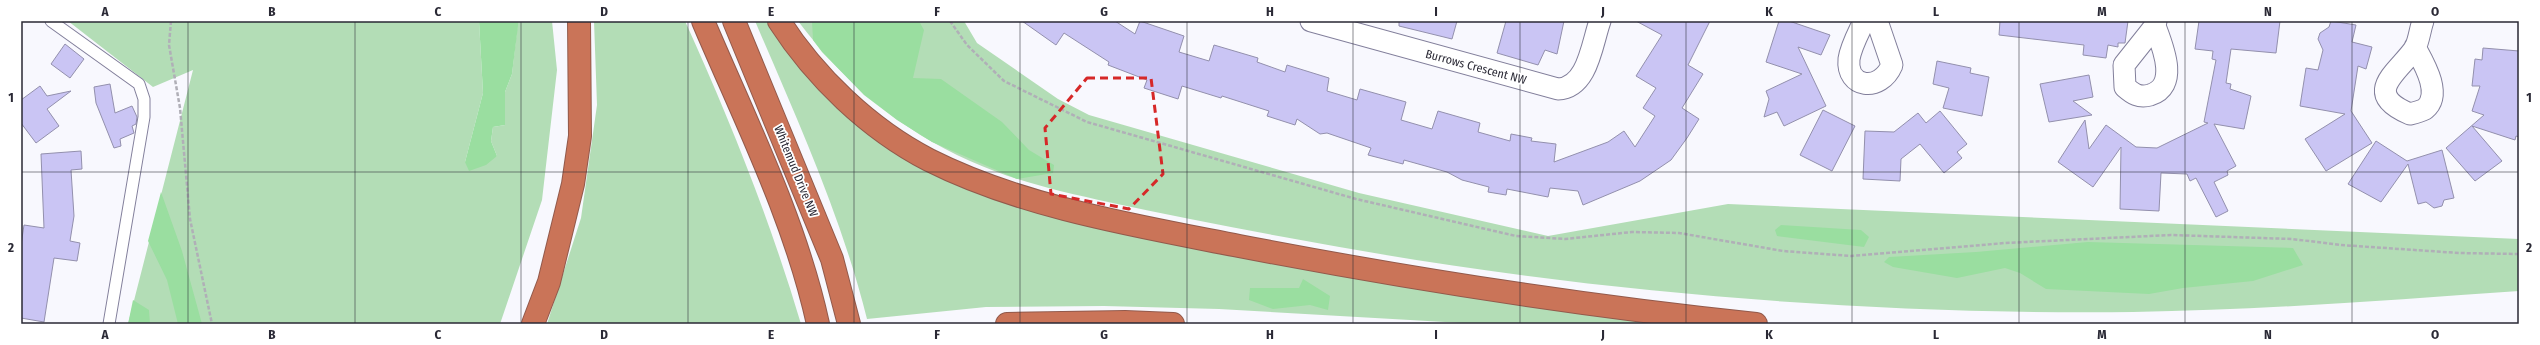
<svg xmlns="http://www.w3.org/2000/svg" width="2540" height="345" font-family="'Fira Sans Condensed',sans-serif">
<rect width="100%" height="100%" fill="#f8f8fe"/>
<g fill="#b3ddb6">
<polygon points="68,21 479,21 483,93 465,162 497,156 491,141 493,127 505,125 505,92 512,74 518,21 552,21 557,70 542,200 500,324 128,324 193,70 153,87"/>
<path d="M 594,21 L 685,21 C 730,120 770,220 801,324 L 547,324 L 581,218 L 597,105 Z"/>
<path d="M 755,21 L 766,21 L 860,125 L 1144,237 L 1352,278 L 1539,308 L 1665,324 L 1480,324 L 1219,309 L 1104,306 L 986,307 L 867,319 C 841,215 797,119 755,21 Z"/>
<path d="M 798,21 L 964,21 L 977,43 L 1058,99 L 1089,115 L 1359,193 L 1548,236 L 1728,204 L 2519,239 L 2519,291 C 2391,300 2262,310 2133,312 C 1849,315 1564,290 1284,237 C 1225,226 1167,215 1108,202 C 1062,192 1014,181 970,161 C 900,130 844,82 798,21 Z"/>
</g>
<g fill="#9adea0">
<polygon points="479,21 518,21 518,26 512,74 505,92 505,125 493,127 491,141 497,156 486,165 469,171 465,162 483,93"/>
<polygon points="812,21 919,21 924,30 913,78 941,79 1002,122 1029,150 1054,165 1053,173 1017,179 932,142 897,120 864,95 822,52 813,40"/>
<polygon points="161,192 182,251 202,324 178,324 167,280 148,241"/>
<polygon points="1781,225 1861,230 1869,237 1864,247 1777,236 1775,230"/>
<polygon points="2088,242 2293,248 2303,265 2253,281 2183,288 2149,294 2046,289 2020,273 2005,268 1957,278 1893,267 1884,262 1889,257 1976,252"/>
<polygon points="1303,279 1330,296 1328,310 1310,305 1273,309 1249,300 1250,288 1299,288"/>
<polygon points="133,300 149,310 150,324 128,324"/>
</g>
<g fill="#cac5f4" stroke="#9390ad">
<polygon points="1022,21 1115,21 1135,34 1140,21 1184,36 1179,52 1209,61 1214,45 1258,58 1257,62 1285,72 1287,65 1329,78 1327,91 1357,100 1360,89 1406,102 1401,120 1432,129 1438,111 1480,123 1478,132 1510,141 1511,134 1532,138 1531,141 1556,144 1554,162 1608,142 1624,131 1635,147 1655,116 1643,108 1656,88 1636,76 1662,35 1636,21 1710,21 1688,65 1703,74 1682,108 1699,119 1687,138 1671,160 1640,181 1583,205 1578,191 1550,188 1548,197 1507,189 1506,195 1488,192 1489,187 1462,180 1447,172 1404,160 1403,164 1368,155 1371,148 1327,133 1320,134 1297,119 1295,125 1267,116 1269,111 1222,96 1221,98 1182,86 1178,99 1144,88 1147,80 1108,65 1109,62 1064,33 1056,45"/>
<polygon points="1399,21 1457,21 1452,39 1399,26"/>
<polygon points="1506,21 1564,21 1557,54 1545,50 1538,65 1497,53"/>
<polygon points="1779,21 1789,21 1830,35 1821,55 1798,47 1826,106 1784,126 1777,112 1764,117 1769,99 1766,91 1802,74 1766,62"/>
<polygon points="2000,21 2128,21 2125,43 2118,43 2118,47 2108,45 2106,58 2083,55 2084,45 1999,35"/>
<polygon points="2199,21 2280,21 2276,53 2231,49 2226,83 2231,84 2230,89 2251,96 2244,129 2214,124 2236,166 2227,171 2228,175 2214,182 2228,211 2216,217 2196,178 2190,181 2187,174 2161,173 2159,211 2120,209 2121,147 2093,187 2058,162 2085,120 2089,149 2106,125 2136,147 2157,148 2208,123 2204,122 2216,60 2212,59 2213,51 2195,49"/>
<polygon points="2331,21 2356,25 2352,42 2372,47 2366,69 2358,66 2351,111 2372,143 2326,171 2305,139 2345,114 2300,106 2306,68 2318,70 2323,50 2318,39 2320,33 2329,27"/>
<polygon points="65,44 84,59 70,78 51,64"/>
<polygon points="2483,48 2519,51 2519,137 2516,136 2515,140 2472,126 2502,161 2475,181 2446,148 2484,115 2472,111 2480,86 2472,86 2475,59 2482,60"/>
<polygon points="1937,61 1971,68 1970,73 1989,77 1982,116 1943,108 1949,88 1933,84"/>
<polygon points="2089,75 2093,97 2073,101 2092,115 2049,122 2040,84"/>
<polygon points="110,84 115,113 132,106 137,117 136,124 132,126 134,133 120,139 121,146 114,148 96,103 94,87"/>
<polygon points="40,86 47,96 71,91 47,109 59,126 36,143 21,123 21,100"/>
<polygon points="1823,110 1855,126 1832,171 1800,155"/>
<polygon points="1940,111 1967,144 1957,152 1962,158 1944,173 1920,144 1901,159 1900,181 1863,179 1865,131 1894,132 1918,113 1926,123"/>
<polygon points="2376,141 2407,161 2442,150 2454,198 2444,200 2442,206 2434,208 2426,202 2418,204 2408,164 2381,202 2348,184"/>
<polygon points="81,151 82,169 71,170 74,216 70,241 80,243 77,261 54,258 44,322 21,318 21,245 24,225 44,228 41,154"/>
</g>
<g fill="none" stroke-linecap="round" stroke-linejoin="round">
<defs>
<polyline id="lane" points="51,21 139,84 144,99 144,117 109,324"/>
<g id="street">
<path d="M 1311,21 L 1558,89 C 1588,88 1592,43 1600,21"/>
<path d="M 1864,21 C 1859,32 1851,46 1849,59 C 1846,88 1880,93 1892,65 L 1877,21"/>
<path d="M 2155,26 C 2162,45 2180,86 2150,95 C 2139,98 2133,94 2125,87 L 2124,65 L 2155,26 L 2156,21"/>
<path d="M 2415,47 C 2423,62 2443,94 2425,109 C 2421,111 2414,113 2410,114 C 2360,93 2399,72 2415,48 C 2419,41 2420,29 2423,21"/>
</g>
<g id="highway">
<path d="M 703,21 C 745,120 795,219 818,324"/>
<polyline points="734,21 832,259 849,324"/>
<path d="M 779,21 C 815,77 869,129 929,160 C 1022,207 1137,226 1239,246 C 1410,279 1583,306 1756,324"/>
<polyline points="533,324 549,282 573,184 580,136 579,21"/>
<polyline points="1007,324 1125,322 1173,324"/>
</g>
</defs>
<use href="#lane" stroke="#827f9b" stroke-width="13"/>
<use href="#street" stroke="#827f9b" stroke-width="23"/>
<use href="#highway" stroke="#925a4c" stroke-width="24"/>
<g stroke="#b0afb7" stroke-width="2.5" stroke-dasharray="4 2" stroke-linecap="butt">
<polyline points="171,21 169,45 180,108 190,219 212,324"/>
<polyline points="950,21 967,45 1004,81 1087,122 1356,199 1516,236 1565,239 1632,232 1679,233 1783,251 1851,256 2005,243 2171,235 2292,239 2341,245 2459,253 2519,254"/>
</g>
<use href="#lane" stroke="#fff" stroke-width="11"/>
<use href="#street" stroke="#fff" stroke-width="21"/>
<use href="#highway" stroke="#ca7458" stroke-width="22"/>
</g>
<path fill="none" stroke="#d62828" stroke-width="3" stroke-dasharray="8 5" stroke-linejoin="round" d="M 1087,78 L 1151,78 L 1163,174 L 1129,209 L 1051,194 L 1045,128 Z"/>
<path fill="none" stroke="#2a2935" stroke-width="1" stroke-opacity="0.55" d="M 188,21 L 188,324M 355,21 L 355,324M 521,21 L 521,324M 688,21 L 688,324M 854,21 L 854,324M 1020,21 L 1020,324M 1187,21 L 1187,324M 1353,21 L 1353,324M 1520,21 L 1520,324M 1686,21 L 1686,324M 1852,21 L 1852,324M 2019,21 L 2019,324M 2185,21 L 2185,324M 2352,21 L 2352,324M 21,172 L 2519,172"/>
<g text-anchor="middle" dominant-baseline="central" stroke-width="3.5" stroke-linejoin="round" paint-order="stroke">
<g font-size="12" fill="#2a2935" stroke="#fff">
<text transform="translate(1476 67) rotate(15)">Burrows Crescent NW</text>
<text transform="translate(796 171) rotate(68)">Whitemud Drive NW</text>
</g>
</g>
<rect width="2540" height="345" fill="none" stroke="#ffffff" stroke-width="44"/>
<rect x="22" y="22" width="2496" height="301" fill="none" stroke="#2a2935" stroke-width="1.5"/>
<g font-size="13" text-anchor="middle" font-weight="bold" fill="#2a2935">
<text x="105" y="16">A</text>
<text x="272" y="16">B</text>
<text x="438" y="16">C</text>
<text x="604" y="16">D</text>
<text x="771" y="16">E</text>
<text x="937" y="16">F</text>
<text x="1104" y="16">G</text>
<text x="1270" y="16">H</text>
<text x="1436" y="16">I</text>
<text x="1603" y="16">J</text>
<text x="1769" y="16">K</text>
<text x="1936" y="16">L</text>
<text x="2102" y="16">M</text>
<text x="2268" y="16">N</text>
<text x="2435" y="16">O</text>
<text x="11" y="102">1</text>
<text x="2529" y="102">1</text>
<text x="11" y="252">2</text>
<text x="2529" y="252">2</text>
<text x="105" y="339">A</text>
<text x="272" y="339">B</text>
<text x="438" y="339">C</text>
<text x="604" y="339">D</text>
<text x="771" y="339">E</text>
<text x="937" y="339">F</text>
<text x="1104" y="339">G</text>
<text x="1270" y="339">H</text>
<text x="1436" y="339">I</text>
<text x="1603" y="339">J</text>
<text x="1769" y="339">K</text>
<text x="1936" y="339">L</text>
<text x="2102" y="339">M</text>
<text x="2268" y="339">N</text>
<text x="2435" y="339">O</text>
</g>
</svg>
